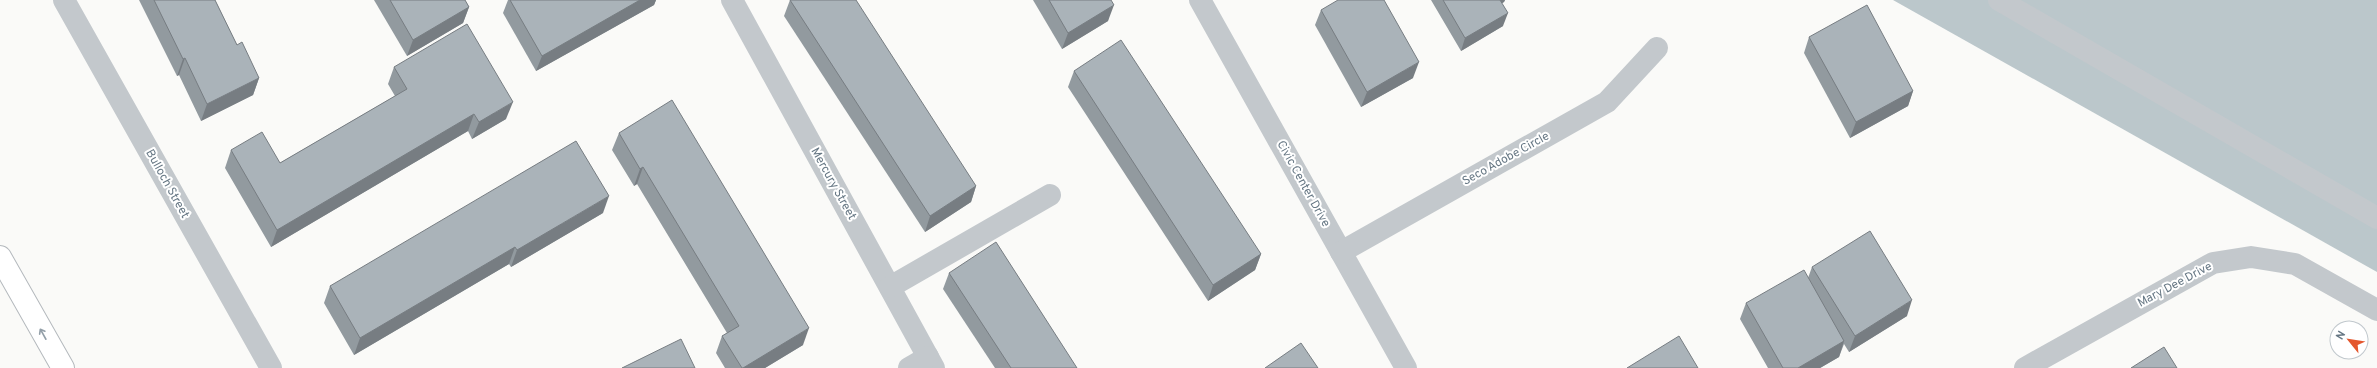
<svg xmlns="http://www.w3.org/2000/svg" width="2377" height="368" font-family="Overpass,sans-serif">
<rect width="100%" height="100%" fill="#fafaf8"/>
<polygon fill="#bbc7cb" points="1893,0 2377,0 2377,272"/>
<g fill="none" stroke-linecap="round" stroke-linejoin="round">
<defs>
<polyline id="highway" points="0,257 63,368"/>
</defs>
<use href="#highway" stroke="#b4b9bd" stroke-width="24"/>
<g stroke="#c3c8cc" stroke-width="22">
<polyline points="64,0 271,368"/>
<polyline points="732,0 934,368"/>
<polyline points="1200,0 1406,368"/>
<polyline points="1999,0 2377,218"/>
<polyline points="1341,252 1607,102 1657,48"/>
<polyline points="890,287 1050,195"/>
<polyline points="909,368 928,357"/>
<polyline points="2025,368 2213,263 2251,257 2295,264 2377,310"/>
</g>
<use href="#highway" stroke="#fff" stroke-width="22"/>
</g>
<g fill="#929a9f">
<polygon points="139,0 215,0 237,45 259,78 253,95 201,121 179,75 177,76"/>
<polygon points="374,0 465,0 469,7 463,23 407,56"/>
<polygon points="508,0 656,0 654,5 536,71 503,13"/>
<polygon points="790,0 976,186 971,202 925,232 784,16"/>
<polygon points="1033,0 1111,0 1108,21 1062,49"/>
<polygon points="1431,0 1505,0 1504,2 1502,3 1503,26 1461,51"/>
<polygon points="1321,10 1413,78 1361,107 1315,25"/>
<polygon points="1809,37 1913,91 1908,106 1850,138 1804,53"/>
<polygon points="394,67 506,119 472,139 468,131 271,247 225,168 231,150 280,163 395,96 388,84"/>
<polygon points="1074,71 1261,254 1255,270 1208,301 1068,87"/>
<polygon points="619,133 803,345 765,368 725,368 716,353 722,336 727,333 637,184 634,186 612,150"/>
<polygon points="603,213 511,267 509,264 354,355 324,303 330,286"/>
<polygon points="1812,267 1907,316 1849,352 1844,344 1839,357 1820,368 1768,368 1740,319 1746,303 1808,278"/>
<polygon points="949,273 1077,368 995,368 943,289"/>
</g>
<g fill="#777d82">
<polygon points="640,0 656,0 654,5 536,71 542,56"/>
<polygon points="1496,0 1505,0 1504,2 1492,9"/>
<polygon points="1114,5 1108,21 1062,49 1068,33"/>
<polygon points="469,7 463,23 407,56 413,40"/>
<polygon points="1508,13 1503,26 1461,51 1465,38"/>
<polygon points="185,58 179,75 177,76 183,59"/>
<polygon points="1419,62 1413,78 1361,107 1367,92"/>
<polygon points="259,78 253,95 201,121 207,104"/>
<polygon points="1913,91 1908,106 1850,138 1856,122"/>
<polygon points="513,102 506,119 472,139 479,122"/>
<polygon points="474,114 468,131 271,247 277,230"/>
<polygon points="643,167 637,184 634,186 640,169"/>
<polygon points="976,186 971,202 925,232 930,216"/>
<polygon points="609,196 603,213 511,267 517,250"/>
<polygon points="515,247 509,264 354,355 360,338"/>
<polygon points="1261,254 1255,270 1208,301 1213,285"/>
<polygon points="1912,300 1907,316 1849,352 1855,336"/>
<polygon points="809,328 803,345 765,368 743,368"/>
<polygon points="1844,341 1839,357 1820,368 1798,368"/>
</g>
<g fill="#aab3b9" stroke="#777d82">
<polygon points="154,0 215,0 237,45 242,42 259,78 207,104 185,58 183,59"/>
<polygon points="390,0 465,0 469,7 413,40"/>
<polygon points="510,0 640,0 542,56"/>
<polygon points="790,0 856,0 976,186 930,216"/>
<polygon points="1049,0 1111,0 1114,5 1068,33"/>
<polygon points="1338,0 1384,0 1419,62 1367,92 1321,10"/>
<polygon points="1443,0 1500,0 1508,13 1465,38"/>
<polygon points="1867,5 1913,91 1856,122 1809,37"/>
<polygon points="467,24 513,102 479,122 474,114 277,230 231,150 262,132 280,163 407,89 394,67"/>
<polygon points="1121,40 1261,254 1213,285 1074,71"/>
<polygon points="672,100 809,328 743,368 742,368 722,336 739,326 643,167 640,169 619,133"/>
<polygon points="576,141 609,196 517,250 515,247 360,338 330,286"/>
<polygon points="1870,231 1912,300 1855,336 1812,267"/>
<polygon points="996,242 1077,368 1011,368 949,273"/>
<polygon points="1804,270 1844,341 1798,368 1783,368 1746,303"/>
<polygon points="1679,336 1698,368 1627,368"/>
<polygon points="681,339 695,368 622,368"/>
<polygon points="1301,343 1318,368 1265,368"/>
<polygon points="2164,347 2177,368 2131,368"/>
</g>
<defs><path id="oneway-shaft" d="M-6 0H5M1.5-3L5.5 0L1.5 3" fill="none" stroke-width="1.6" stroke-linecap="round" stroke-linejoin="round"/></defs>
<use stroke="#939fa8" href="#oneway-shaft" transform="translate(43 334) rotate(-119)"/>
<g text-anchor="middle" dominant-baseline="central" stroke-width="4" stroke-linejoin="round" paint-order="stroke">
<g font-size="12" fill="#657683" stroke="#fff">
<text transform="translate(1506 159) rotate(-29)">Seco Adobe Circle</text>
<text transform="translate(167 184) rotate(61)">Bulloch Street</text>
<text transform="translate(833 184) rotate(61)">Mercury Street</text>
<text transform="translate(1303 184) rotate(61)">Civic Center Drive</text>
<text transform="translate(2175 285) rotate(-28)">Mary Dee Drive</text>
</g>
</g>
<g transform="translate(2349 340) rotate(300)"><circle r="19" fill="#ffffff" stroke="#c1c8cd"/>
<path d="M0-3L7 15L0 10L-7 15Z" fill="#e4572e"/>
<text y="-6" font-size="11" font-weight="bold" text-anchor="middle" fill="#657683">N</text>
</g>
</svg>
